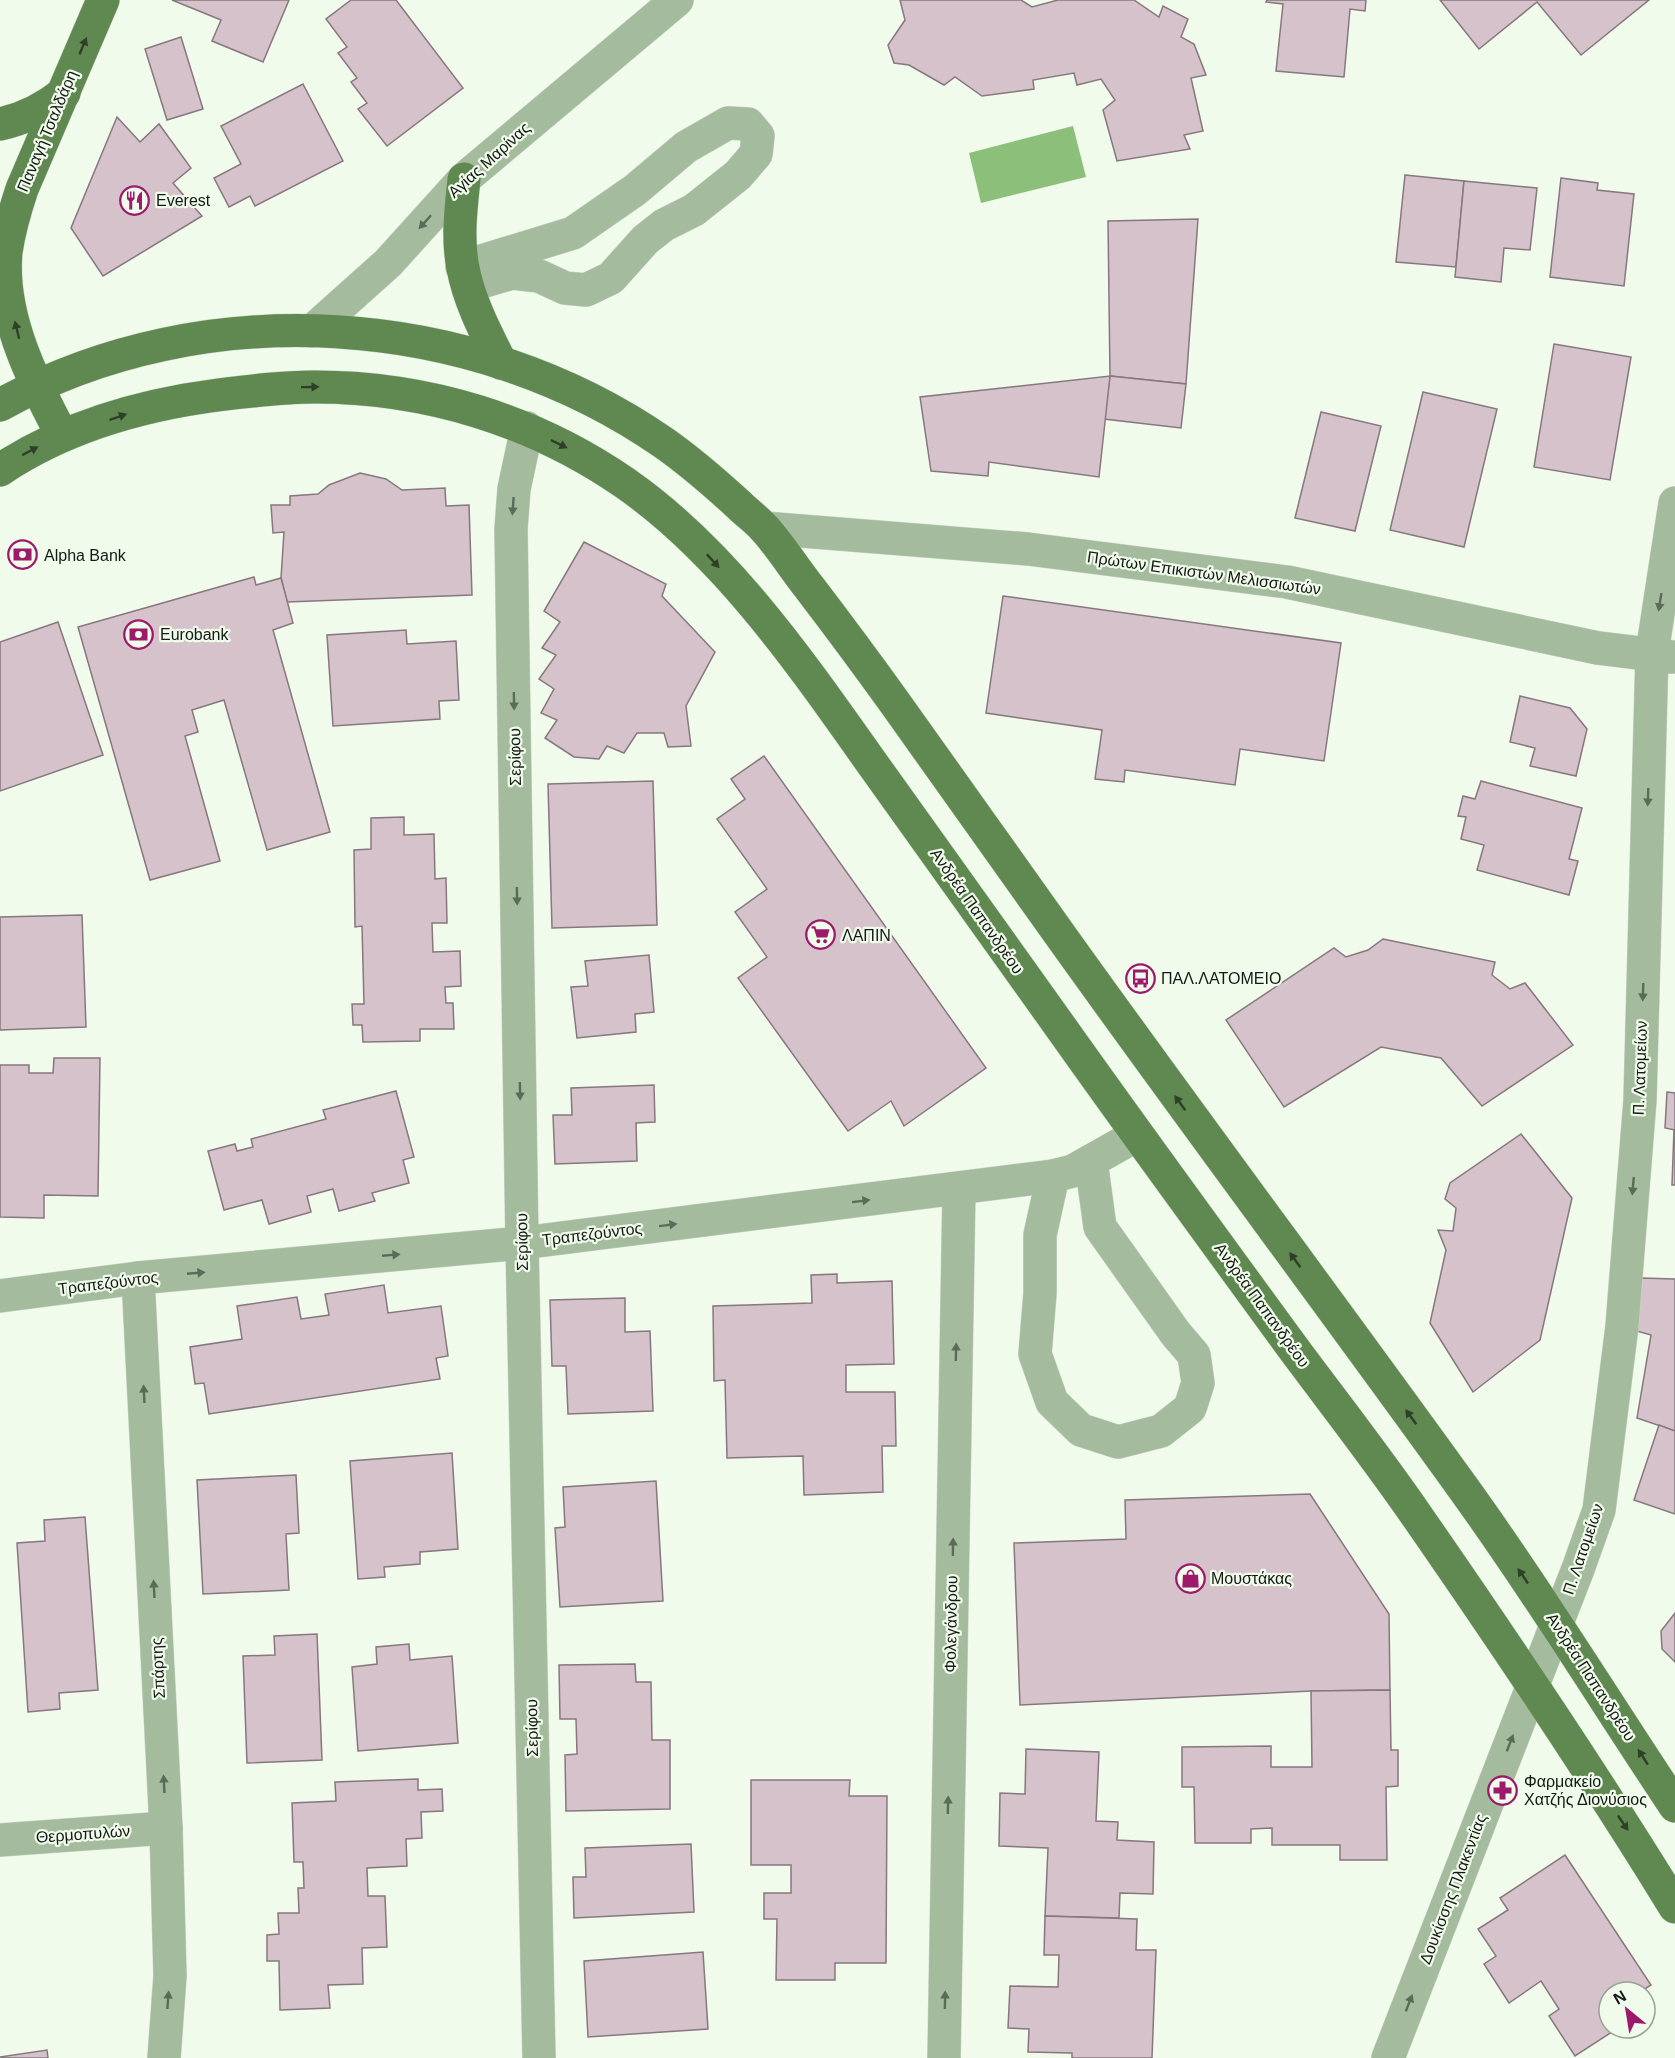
<svg xmlns="http://www.w3.org/2000/svg" width="1675" height="2058" font-family="Helvetica,sans-serif">
<rect width="100%" height="100%" fill="#f0fbec"/>
<polygon fill="#8cc07a" points="1073,126 1086,177 981,203 969,153"/>
<g fill="#d5c2ca" stroke="#87777e" stroke-width="1.5">
<polygon points="172,0 289,0 263,62 212,41 221,20"/>
<polygon points="351,0 396,0 463,88 387,146 358,109 367,103 351,82 357,78 338,53 347,47 326,19"/>
<polygon points="900,0 1021,0 1032,7 1058,0 1134,0 1159,17 1163,6 1188,19 1181,37 1194,44 1206,75 1191,78 1203,131 1184,135 1190,149 1117,161 1103,110 1115,100 1101,79 1077,85 1074,73 1033,80 1034,89 982,96 955,77 944,85 909,65 894,63 888,45 905,20"/>
<polygon points="1267,0 1366,0 1365,11 1350,9 1344,77 1276,71 1283,4 1266,2"/>
<polygon points="1440,0 1649,0 1581,55 1537,2 1479,49"/>
<polygon points="181,37 203,109 167,120 145,49"/>
<polygon points="303,84 343,161 255,206 250,196 229,207 214,178 241,164 221,126"/>
<polygon points="117,117 140,142 159,124 191,168 173,183 202,216 103,276 71,228"/>
<polygon points="1405,175 1464,181 1456,267 1396,262"/>
<polygon points="1561,178 1598,183 1597,190 1634,194 1624,286 1550,277"/>
<polygon points="1464,181 1537,188 1530,250 1504,248 1501,282 1455,277"/>
<polygon points="1198,219 1186,384 1110,376 1108,221"/>
<polygon points="1554,344 1631,357 1610,480 1534,467"/>
<polygon points="1110,376 1186,384 1181,428 1104,419"/>
<polygon points="1110,376 1099,477 989,462 988,476 931,471 920,397"/>
<polygon points="1423,392 1497,409 1464,547 1390,530"/>
<polygon points="1321,412 1381,426 1355,531 1295,518"/>
<polygon points="360,473 386,479 402,490 445,488 446,506 469,505 472,595 287,602 281,578 284,532 273,533 271,505 290,505 290,496 318,494 329,485"/>
<polygon points="584,542 666,584 662,596 715,652 686,706 691,746 668,747 664,733 637,733 624,753 607,746 599,759 574,757 545,738 557,720 541,713 554,689 539,679 556,655 542,648 560,622 544,611"/>
<polygon points="254,577 256,585 281,578 293,623 273,630 330,832 267,850 224,700 192,710 198,732 185,736 220,861 150,880 78,627"/>
<polygon points="1003,596 1341,643 1324,761 1240,749 1235,785 1125,770 1124,782 1095,779 1102,730 986,713"/>
<polygon points="58,622 103,755 0,791 0,642"/>
<polygon points="406,630 407,644 456,641 459,700 439,701 440,719 333,726 327,635"/>
<polygon points="1520,696 1570,708 1587,729 1576,776 1530,766 1535,748 1510,742"/>
<polygon points="764,756 986,1068 904,1126 891,1101 848,1131 738,978 767,957 735,912 767,889 717,819 745,799 731,779"/>
<polygon points="653,781 657,925 552,928 548,784"/>
<polygon points="1481,781 1582,808 1569,859 1578,861 1569,895 1477,870 1484,845 1461,839 1466,817 1458,816 1463,796 1475,799"/>
<polygon points="404,817 404,835 434,834 435,879 446,878 447,923 432,923 433,952 460,951 461,986 445,987 446,1003 453,1003 454,1029 420,1029 420,1041 363,1042 362,1025 353,1025 352,1004 364,1004 362,926 355,927 354,850 371,849 371,818"/>
<polygon points="82,915 86,1027 0,1030 0,917"/>
<polygon points="1383,939 1495,962 1492,975 1510,989 1525,983 1573,1045 1482,1106 1441,1058 1381,1047 1284,1107 1226,1020 1334,948 1346,957 1368,950"/>
<polygon points="649,955 654,1012 635,1014 636,1032 577,1038 571,987 588,986 585,961"/>
<polygon points="54,1058 100,1058 98,1196 44,1195 44,1218 0,1217 0,1065 29,1065 29,1073 53,1073"/>
<polygon points="654,1085 655,1122 636,1123 637,1161 555,1164 553,1115 572,1115 571,1088"/>
<polygon points="396,1091 414,1157 403,1160 409,1183 372,1193 375,1201 339,1211 333,1189 307,1196 311,1212 269,1224 262,1200 224,1210 208,1151 235,1144 237,1151 253,1147 251,1139 326,1119 323,1110"/>
<polygon points="1667,1092 1675,1093 1675,1130 1665,1128"/>
<polygon points="1674,1130 1675,1130 1675,1185 1672,1185"/>
<polygon points="1521,1134 1572,1198 1540,1340 1473,1392 1430,1323 1446,1250 1438,1230 1453,1231 1456,1208 1445,1199 1450,1183"/>
<polygon points="837,1274 837,1283 892,1281 894,1364 846,1365 846,1392 895,1392 896,1446 882,1446 883,1492 804,1495 803,1456 727,1458 725,1380 714,1381 713,1306 812,1303 811,1275"/>
<polygon points="1641,1278 1675,1279 1675,1431 1637,1418 1651,1335 1633,1330"/>
<polygon points="384,1285 388,1313 441,1306 448,1356 436,1358 440,1379 209,1414 204,1383 195,1384 190,1347 242,1339 237,1306 297,1297 301,1319 329,1315 325,1294"/>
<polygon points="625,1298 625,1332 650,1331 653,1411 568,1414 566,1366 552,1366 550,1300"/>
<polygon points="1659,1425 1675,1431 1675,1514 1634,1500"/>
<polygon points="452,1453 458,1549 420,1552 420,1564 384,1567 385,1577 358,1579 350,1461"/>
<polygon points="296,1475 299,1533 286,1534 289,1590 203,1594 197,1480"/>
<polygon points="656,1481 663,1601 560,1607 555,1528 565,1527 563,1487"/>
<polygon points="1310,1494 1389,1614 1390,1690 1311,1691 1020,1705 1014,1543 1126,1539 1125,1500"/>
<polygon points="85,1517 98,1690 59,1693 60,1709 28,1712 17,1543 45,1541 44,1520"/>
<polygon points="1675,1613 1675,1662 1662,1649 1661,1631"/>
<polygon points="317,1634 322,1760 247,1763 243,1656 275,1655 274,1636"/>
<polygon points="409,1644 410,1660 452,1656 458,1743 358,1751 352,1667 377,1664 376,1647"/>
<polygon points="635,1664 636,1682 651,1682 652,1740 670,1740 670,1809 566,1811 565,1755 577,1754 576,1719 560,1719 559,1665"/>
<polygon points="1390,1690 1391,1750 1398,1750 1398,1786 1386,1787 1387,1860 1340,1860 1340,1845 1272,1845 1272,1828 1251,1829 1251,1843 1195,1843 1194,1787 1182,1787 1182,1747 1271,1746 1271,1767 1312,1767 1311,1691"/>
<polygon points="1026,1749 1099,1752 1096,1821 1118,1822 1117,1840 1154,1842 1153,1894 1120,1893 1119,1918 1045,1916 1048,1848 999,1846 1000,1793 1025,1794"/>
<polygon points="418,1779 418,1790 442,1789 443,1811 421,1812 422,1838 406,1839 407,1866 367,1868 368,1896 385,1896 387,1947 362,1948 363,1984 328,1985 330,2008 280,2010 279,1961 267,1961 267,1935 279,1934 278,1913 299,1913 298,1888 304,1888 303,1862 294,1862 292,1803 336,1801 335,1782"/>
<polygon points="751,1780 850,1780 849,1796 887,1796 886,1963 835,1963 835,1980 776,1980 777,1919 764,1919 764,1893 791,1893 791,1865 751,1865"/>
<polygon points="691,1844 694,1912 574,1918 573,1877 586,1877 585,1848"/>
<polygon points="1565,1855 1651,1985 1640,1992 1609,1992 1609,2028 1618,2028 1575,2056 1549,2016 1559,2009 1541,1981 1509,2003 1484,1964 1496,1956 1478,1929 1508,1910 1500,1898"/>
<polygon points="1045,1916 1137,1919 1136,1950 1156,1950 1152,2058 1072,2058 1072,2053 1028,2052 1029,2029 1008,2028 1010,1986 1058,1987 1059,1955 1044,1955"/>
<polygon points="703,1952 708,2029 588,2037 584,1961"/>
<polygon points="47,2050 48,2058 0,2058 0,2057"/>
</g>
<g fill="none" stroke-linecap="round" stroke-linejoin="round">
<defs>
<g id="minor">
<polyline points="462,267 573,233 635,190 686,147 728,123 748,124 758,136 756,154 738,175 694,210 664,225 645,240 611,278 586,290 565,288 539,276 512,273 468,286"/>
<polyline points="312,331 388,263 464,179 677,0"/>
<polyline points="527,428 514,489 511,529 522,1243 539,2058"/>
<polyline points="764,528 1028,549 1287,582 1598,648 1672,657"/>
<polyline points="1053,1176 1040,1235 1040,1293 1035,1354 1052,1402 1081,1430 1118,1442 1161,1431 1190,1408 1198,1383 1194,1355 1176,1334 1100,1227 1091,1161"/>
<polyline points="138,1278 166,1828 170,1976 164,2058"/>
<polyline points="0,1296 138,1278 522,1243 1053,1176 1073,1171 1137,1135"/>
<polyline points="0,1840 166,1828"/>
<polyline points="944,2058 959,1189"/>
<polyline points="1388,2058 1578,1569 1599,1510 1622,1326 1640,1100 1652,653 1675,503"/>
</g>
<g id="major">
<path d="M 0,124 C 24,119 45,108 64,93"/>
<path d="M 464,179 C 461,208 457,238 463,268 C 469,301 486,333 501,363"/>
<path d="M 0,405 C 204,292 473,310 664,443 C 691,462 715,483 739,505 C 747,513 757,520 765,529 C 781,547 794,568 809,587 C 838,625 867,664 895,703 C 951,782 1007,860 1063,939 C 1194,1122 1329,1302 1461,1485 C 1536,1589 1604,1699 1675,1806"/>
<path d="M 62,435 C 33,381 0,316 6,252 C 9,231 15,210 22,189 L 103,0"/>
<path d="M 0,470 C 64,427 141,405 218,395 C 250,391 282,387 315,387 C 426,387 534,420 625,483 C 727,554 803,666 874,766 C 933,849 992,932 1052,1015 C 1132,1128 1214,1240 1296,1352 C 1337,1407 1380,1462 1419,1519 C 1507,1646 1594,1775 1675,1907"/>
</g>
</defs>
<use href="#minor" stroke="#cdd7c9" stroke-width="34"/>
<use href="#major" stroke="#cdd7c9" stroke-width="34"/>
<use href="#minor" stroke="#a4bc9d" stroke-width="33"/>
<use href="#major" stroke="#5f8950" stroke-width="33"/>
</g>
<defs><path id="oneway-solid" d="M-6-.8H1V-3.2L6.5 0L1 3.2V.8H-6Z" transform="scale(1.5)"/></defs>
<g fill="#2f4029">
<use href="#oneway-solid" transform="translate(83 46) rotate(-67)"/>
<use href="#oneway-solid" transform="translate(17 330) rotate(-104)"/>
<use href="#oneway-solid" transform="translate(310 387) rotate(-1)"/>
<use href="#oneway-solid" transform="translate(118 417) rotate(-19)"/>
<use href="#oneway-solid" transform="translate(559 444) rotate(26)"/>
<use href="#oneway-solid" transform="translate(30 451) rotate(-28)"/>
<use href="#oneway-solid" transform="translate(713 561) rotate(47)"/>
<use href="#oneway-solid" transform="translate(1180 1103) rotate(-126)"/>
<use href="#oneway-solid" transform="translate(1295 1260) rotate(-126)"/>
<use href="#oneway-solid" transform="translate(1411 1417) rotate(-126)"/>
<use href="#oneway-solid" transform="translate(1523 1576) rotate(-124)"/>
<use href="#oneway-solid" transform="translate(1643 1757) rotate(-123)"/>
<use href="#oneway-solid" transform="translate(1623 1823) rotate(56)"/>
</g>
<g fill="#5c6a58">
<use href="#oneway-solid" transform="translate(425 222) rotate(132)"/>
<use href="#oneway-solid" transform="translate(513 506) rotate(94)"/>
<use href="#oneway-solid" transform="translate(1660 602) rotate(99)"/>
<use href="#oneway-solid" transform="translate(514 701) rotate(89)"/>
<use href="#oneway-solid" transform="translate(1648 797) rotate(92)"/>
<use href="#oneway-solid" transform="translate(517 896) rotate(89)"/>
<use href="#oneway-solid" transform="translate(1643 992) rotate(92)"/>
<use href="#oneway-solid" transform="translate(520 1091) rotate(89)"/>
<use href="#oneway-solid" transform="translate(1633 1186) rotate(95)"/>
<use href="#oneway-solid" transform="translate(861 1201) rotate(-7)"/>
<use href="#oneway-solid" transform="translate(668 1225) rotate(-7)"/>
<use href="#oneway-solid" transform="translate(391 1255) rotate(-5)"/>
<use href="#oneway-solid" transform="translate(196 1273) rotate(-5)"/>
<use href="#oneway-solid" transform="translate(956 1352) rotate(-89)"/>
<use href="#oneway-solid" transform="translate(144 1394) rotate(-93)"/>
<use href="#oneway-solid" transform="translate(953 1547) rotate(-89)"/>
<use href="#oneway-solid" transform="translate(154 1589) rotate(-93)"/>
<use href="#oneway-solid" transform="translate(1510 1743) rotate(-69)"/>
<use href="#oneway-solid" transform="translate(164 1784) rotate(-93)"/>
<use href="#oneway-solid" transform="translate(948 1805) rotate(-89)"/>
<use href="#oneway-solid" transform="translate(168 2000) rotate(-86)"/>
<use href="#oneway-solid" transform="translate(945 2000) rotate(-89)"/>
<use href="#oneway-solid" transform="translate(1409 2003) rotate(-69)"/>
</g>
<defs>
<symbol id="restaurant-ring" viewBox="-11 -11 22 22"><circle r="9.5" fill="#f0fbec" stroke="#9d196a" stroke-width="1.5"/><path d="M-5-6h1v4h1v-4h1v4h1v-4h1v5L-1.5 .5V6h-2V.5L-5-1ZM5-6V6H3V1.5H1.5Q1.5-4 5-6Z" fill="#9d196a"/></symbol>
<symbol id="bank-ring" viewBox="-11 -11 22 22"><circle r="9.5" fill="#f0fbec" stroke="#9d196a" stroke-width="1.5"/><path d="M-6-4H6V4H-6ZM0-2.3a2.3 2.3 0 1 0 0 4.6a2.3 2.3 0 1 0 0-4.6Z" fill="#9d196a"/></symbol>
<symbol id="supermarket-ring" viewBox="-11 -11 22 22"><circle r="9.5" fill="#f0fbec" stroke="#9d196a" stroke-width="1.5"/><path d="M-6-5.5h2.5l.6 2H6L4.5 2H-2.5L-4.4-4H-6ZM-1.5 3.2a1.3 1.3 0 1 0 .1 0ZM3 3.2a1.3 1.3 0 1 0 .1 0Z" fill="#9d196a"/></symbol>
<symbol id="bus-ring" viewBox="-11 -11 22 22"><circle r="9.5" fill="#f0fbec" stroke="#9d196a" stroke-width="1.5"/><path d="M-5-6H5V4H4V6H2V4H-2V6H-4V4H-5ZM-3.5-4V0h7V-4ZM-3.5 1.2v1.5H-2V1.2ZM2 1.2v1.5H3.5V1.2Z" fill="#9d196a"/></symbol>
<symbol id="shop-ring" viewBox="-11 -11 22 22"><circle r="9.5" fill="#f0fbec" stroke="#9d196a" stroke-width="1.5"/><path d="M-5-2.5h2.3a2.7 3.5 0 0 1 5.4 0H5L5.5 6h-11ZM-1.5-2.5h3a1.5 2.3 0 0 0-3 0Z" fill="#9d196a"/></symbol>
<symbol id="pharmacy-ring" viewBox="-11 -11 22 22"><circle r="9.5" fill="#f0fbec" stroke="#9d196a" stroke-width="1.5"/><path d="M-2-6h4v4h4v4h-4v4h-4v-4h-4v-4h4Z" fill="#9d196a"/></symbol>
</defs>
<g fill-rule="evenodd">
<use href="#restaurant-ring" x="118" y="184" width="33" height="33"/>
<use href="#bank-ring" x="6" y="538" width="33" height="33"/>
<use href="#bank-ring" x="122" y="618" width="33" height="33"/>
<use href="#supermarket-ring" x="804" y="918" width="33" height="33"/>
<use href="#bus-ring" x="1124" y="962" width="33" height="33"/>
<use href="#shop-ring" x="1174" y="1562" width="33" height="33"/>
<use href="#pharmacy-ring" x="1486" y="1774" width="33" height="33"/>
</g>
<g text-anchor="middle" dominant-baseline="central" stroke-width="4.5" stroke-linejoin="round" paint-order="stroke">
<g font-size="16" fill="#151914" stroke="#f0fbec">
<text transform="translate(47 131) rotate(-67)">Παναγή Τσαλδάρη</text>
<text transform="translate(489 160) rotate(-42)">Αγίας Μαρίνας</text>
<text transform="translate(1204 573) rotate(8)">Πρώτων Επικιστών Μελισσιωτών</text>
<text transform="translate(515 757) rotate(-91)">Σερίφου</text>
<text transform="translate(977 911) rotate(55)">Ανδρέα Παπανδρέου</text>
<text transform="translate(1640 1068) rotate(-88)">Π. Λατομείων</text>
<text transform="translate(592 1234) rotate(-7)">Τραπεζούντος</text>
<text transform="translate(522 1242) rotate(-91)">Σερίφου</text>
<text transform="translate(108 1283) rotate(-7)">Τραπεζούντος</text>
<text transform="translate(1262 1305) rotate(54)">Ανδρέα Παπανδρέου</text>
<text transform="translate(1583 1549) rotate(-71)">Π. Λατομείων</text>
<text transform="translate(951 1624) rotate(-89)">Φολεγάνδρου</text>
<text transform="translate(158 1668) rotate(-93)">Σπάρτης</text>
<text transform="translate(1591 1677) rotate(57)">Ανδρέα Παπανδρέου</text>
<text transform="translate(532 1728) rotate(-91)">Σερίφου</text>
<text transform="translate(83 1834) rotate(-4)">Θερμοπυλών</text>
<text transform="translate(1453 1889) rotate(-69)">Δουκίσσης Πλακεντίας</text>
</g>
<g font-size="16" fill="#151914" stroke="#f0fbec" text-anchor="start">
<text x="156" y="200">Everest</text>
<text x="44" y="555">Alpha Bank</text>
<text x="160" y="634">Eurobank</text>
<text x="842" y="935">ΛΑΠΙΝ</text>
<text x="1161" y="978">ΠΑΛ.ΛΑΤΟΜΕΙΟ</text>
<text x="1211" y="1578">Μουστάκας</text>
<text x="1524" y="1781">Φαρμακείο<tspan x="1524" dy="18">Χατζής Διονύσιος</tspan></text>
</g>
</g>
<g transform="translate(1627 2010) rotate(330)"><circle r="28" fill="#f0fbec" stroke="#98a196" stroke-width="1.5"/>
<path d="M0-4.5L10 22L0 15L-10 22Z" fill="#9d196a"/>
<text y="-9" font-size="16" font-weight="bold" text-anchor="middle" fill="#151914">N</text>
</g>
</svg>
